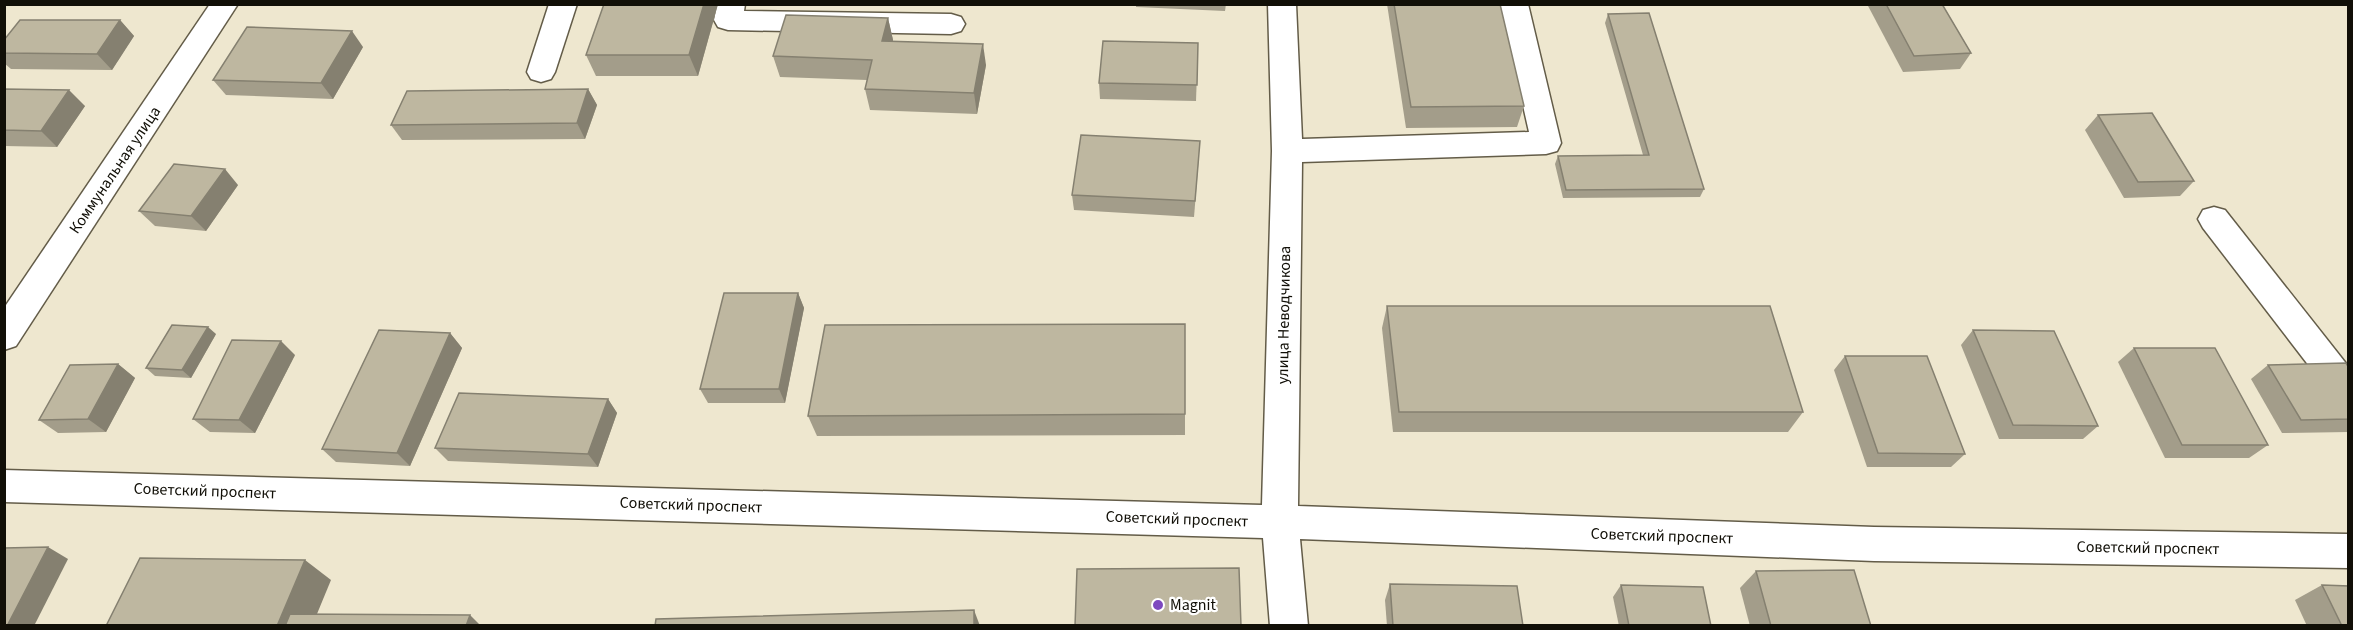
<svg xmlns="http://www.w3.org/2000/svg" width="2353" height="630" font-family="'Source Sans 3',sans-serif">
<rect width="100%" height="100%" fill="#eee7cf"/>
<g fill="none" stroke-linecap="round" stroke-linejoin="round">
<defs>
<g id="minor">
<polygon points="210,4 238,4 16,346 4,350 4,308"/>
<polygon points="549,4 577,4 555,72 551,79 541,82 531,79 527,72"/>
<polygon points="717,4 745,4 744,11 951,14 961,17 965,24 961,31 951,34 728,30 718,27 714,20"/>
<polygon points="1268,4 1296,4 1302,139 1529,132 1500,4 1528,4 1561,143 1557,151 1546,154 1302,162 1298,506 1874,527 2348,534 2348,568 1874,561 1300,539 1308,626 1270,626 1263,538 4,502 4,470 1262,505 1272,151"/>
<polygon points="2214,207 2225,210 2348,366 2348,405 2336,401 2203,228 2198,219 2203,210"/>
</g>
</defs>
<use href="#minor" stroke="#635c48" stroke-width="3"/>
<use href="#minor" fill="#fff" fill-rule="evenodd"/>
</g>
<g fill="#a39d8a">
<polygon points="604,4 718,4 698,76 596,76 586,55"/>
<polygon points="1136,4 1226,4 1225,11 1136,7"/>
<polygon points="1387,4 1500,4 1524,106 1517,127 1406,128"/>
<polygon points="1867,4 1942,4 1971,53 1960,69 1903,72"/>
<polygon points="1608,14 1704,189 1700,197 1563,198 1555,164 1558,156 1643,155 1605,23"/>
<polygon points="888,18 893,40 893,41 986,65 977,114 870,110 865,89 867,80 780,77 773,56"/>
<polygon points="120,20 134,36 112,70 11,69 4,63 4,40"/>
<polygon points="1198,43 1196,101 1100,99 1099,83"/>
<polygon points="363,47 333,99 226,95 213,80"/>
<polygon points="4,89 85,106 57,147 4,146"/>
<polygon points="588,89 597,105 585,139 402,140 391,125"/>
<polygon points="2098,115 2194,181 2180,196 2124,198 2085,130"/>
<polygon points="1199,156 1194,217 1074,210 1072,195"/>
<polygon points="238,185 206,231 155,226 139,211"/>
<polygon points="798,293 804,308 785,403 708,403 700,389"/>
<polygon points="1387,306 1803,412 1788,432 1393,432 1382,328"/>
<polygon points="1185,324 1185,435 817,436 808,416"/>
<polygon points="1973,330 2098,426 2083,439 1999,439 1961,345"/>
<polygon points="450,333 462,348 410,466 336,462 322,449"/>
<polygon points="216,334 191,378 155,376 146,368"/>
<polygon points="2134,348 2268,445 2249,458 2165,458 2118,362"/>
<polygon points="295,355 255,433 210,432 193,419"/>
<polygon points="1845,356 1965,454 1951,467 1867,467 1834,370"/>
<polygon points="118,364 135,378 106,432 58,433 39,420"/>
<polygon points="2268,365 2349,368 2349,432 2282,433 2251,379"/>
<polygon points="608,399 617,413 598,467 448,461 435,448"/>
<polygon points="1756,571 1871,626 1750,626 1740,588"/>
<polygon points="1390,584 1523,626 1387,626 1385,600"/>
<polygon points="1621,585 1711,626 1619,626 1613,597"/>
<polygon points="2322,585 2349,626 2307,626 2295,600"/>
</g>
<g fill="#858070">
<polygon points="704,4 718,4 698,76 689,55"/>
<polygon points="888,18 893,40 888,62 882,41"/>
<polygon points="120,20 134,36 112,70 97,54"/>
<polygon points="352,31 363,47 333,99 321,83"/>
<polygon points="983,44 986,65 977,114 974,93"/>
<polygon points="588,89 597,105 585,139 577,123"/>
<polygon points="69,90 85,106 57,147 41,131"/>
<polygon points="225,169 238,185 206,231 191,216"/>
<polygon points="798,293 804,308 785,403 779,389"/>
<polygon points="208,327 216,334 191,378 182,370"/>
<polygon points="450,333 462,348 410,466 397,453"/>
<polygon points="281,341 295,355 255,433 239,420"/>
<polygon points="118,364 135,378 106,432 88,419"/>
<polygon points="608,399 617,413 598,467 588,454"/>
<polygon points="48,547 68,559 34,626 7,626"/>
<polygon points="305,560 331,580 312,626 277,626"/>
<polygon points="974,610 980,626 974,626"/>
<polygon points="470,615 481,626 466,626"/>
</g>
<g fill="#beb7a0" stroke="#858070" stroke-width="1.5">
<polygon points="604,4 704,4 689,55 586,55"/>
<polygon points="1394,4 1500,4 1524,106 1411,107"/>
<polygon points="1886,4 1942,4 1971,53 1914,56"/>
<polygon points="1649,13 1704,189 1566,190 1558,156 1649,155 1608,14"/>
<polygon points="786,15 888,18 882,41 983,44 974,93 865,89 872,60 773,56"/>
<polygon points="20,20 120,20 97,54 4,53 4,40"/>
<polygon points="247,27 352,31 321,83 213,80"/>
<polygon points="1103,41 1198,43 1197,85 1099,83"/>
<polygon points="4,89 69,90 41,131 4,130"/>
<polygon points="588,89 577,123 391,125 407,91"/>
<polygon points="2152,113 2194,181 2138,182 2098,115"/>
<polygon points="1081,135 1200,141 1195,201 1072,195"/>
<polygon points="174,164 225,169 191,216 139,211"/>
<polygon points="724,293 798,293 779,389 700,389"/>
<polygon points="1387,306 1770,306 1803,412 1399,412"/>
<polygon points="1185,324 1185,414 808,416 825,325"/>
<polygon points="172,325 208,327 182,370 146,368"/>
<polygon points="379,330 450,333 397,453 322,449"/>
<polygon points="1973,330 2054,331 2098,426 2013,425"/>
<polygon points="232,340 281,341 239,420 193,419"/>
<polygon points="2134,348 2215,348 2268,445 2182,445"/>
<polygon points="1845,356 1927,356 1965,454 1878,453"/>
<polygon points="2346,363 2349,368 2349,419 2301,420 2268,365"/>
<polygon points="118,364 88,419 39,420 70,365"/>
<polygon points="459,393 608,399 588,454 435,448"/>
<polygon points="48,547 7,626 4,626 4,548"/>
<polygon points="140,558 305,560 277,626 106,626"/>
<polygon points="1239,568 1241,626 1075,626 1077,569"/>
<polygon points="1854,570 1871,626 1771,626 1756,571"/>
<polygon points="1390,584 1517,586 1523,626 1393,626"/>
<polygon points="1621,585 1703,587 1711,626 1629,626"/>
<polygon points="2322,585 2349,586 2349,626 2342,626"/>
<polygon points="974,610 974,626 655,626 656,619"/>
<polygon points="290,614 470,615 466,626 285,626"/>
</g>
<circle fill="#7d48bf" stroke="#fff" stroke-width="2" cx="1158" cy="605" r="6"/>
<g text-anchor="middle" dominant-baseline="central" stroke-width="4.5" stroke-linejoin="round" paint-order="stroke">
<g font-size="16" fill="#110f07" stroke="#fff">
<text transform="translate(115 170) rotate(-56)">Коммунальная улица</text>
<text transform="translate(1284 315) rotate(-89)">улица Неводчикова</text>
<text transform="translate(205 491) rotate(2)">Советский проспект</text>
<text transform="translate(691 505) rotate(2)">Советский проспект</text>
<text transform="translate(1177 519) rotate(2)">Советский проспект</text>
<text transform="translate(1662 536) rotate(2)">Советский проспект</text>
<text transform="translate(2148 548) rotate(1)">Советский проспект</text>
</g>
<g font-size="16" fill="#110f07" stroke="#fff" text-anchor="start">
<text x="1170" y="605">Magnit</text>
</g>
</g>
<rect width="2353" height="630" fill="none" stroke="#110f07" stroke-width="12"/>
</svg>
